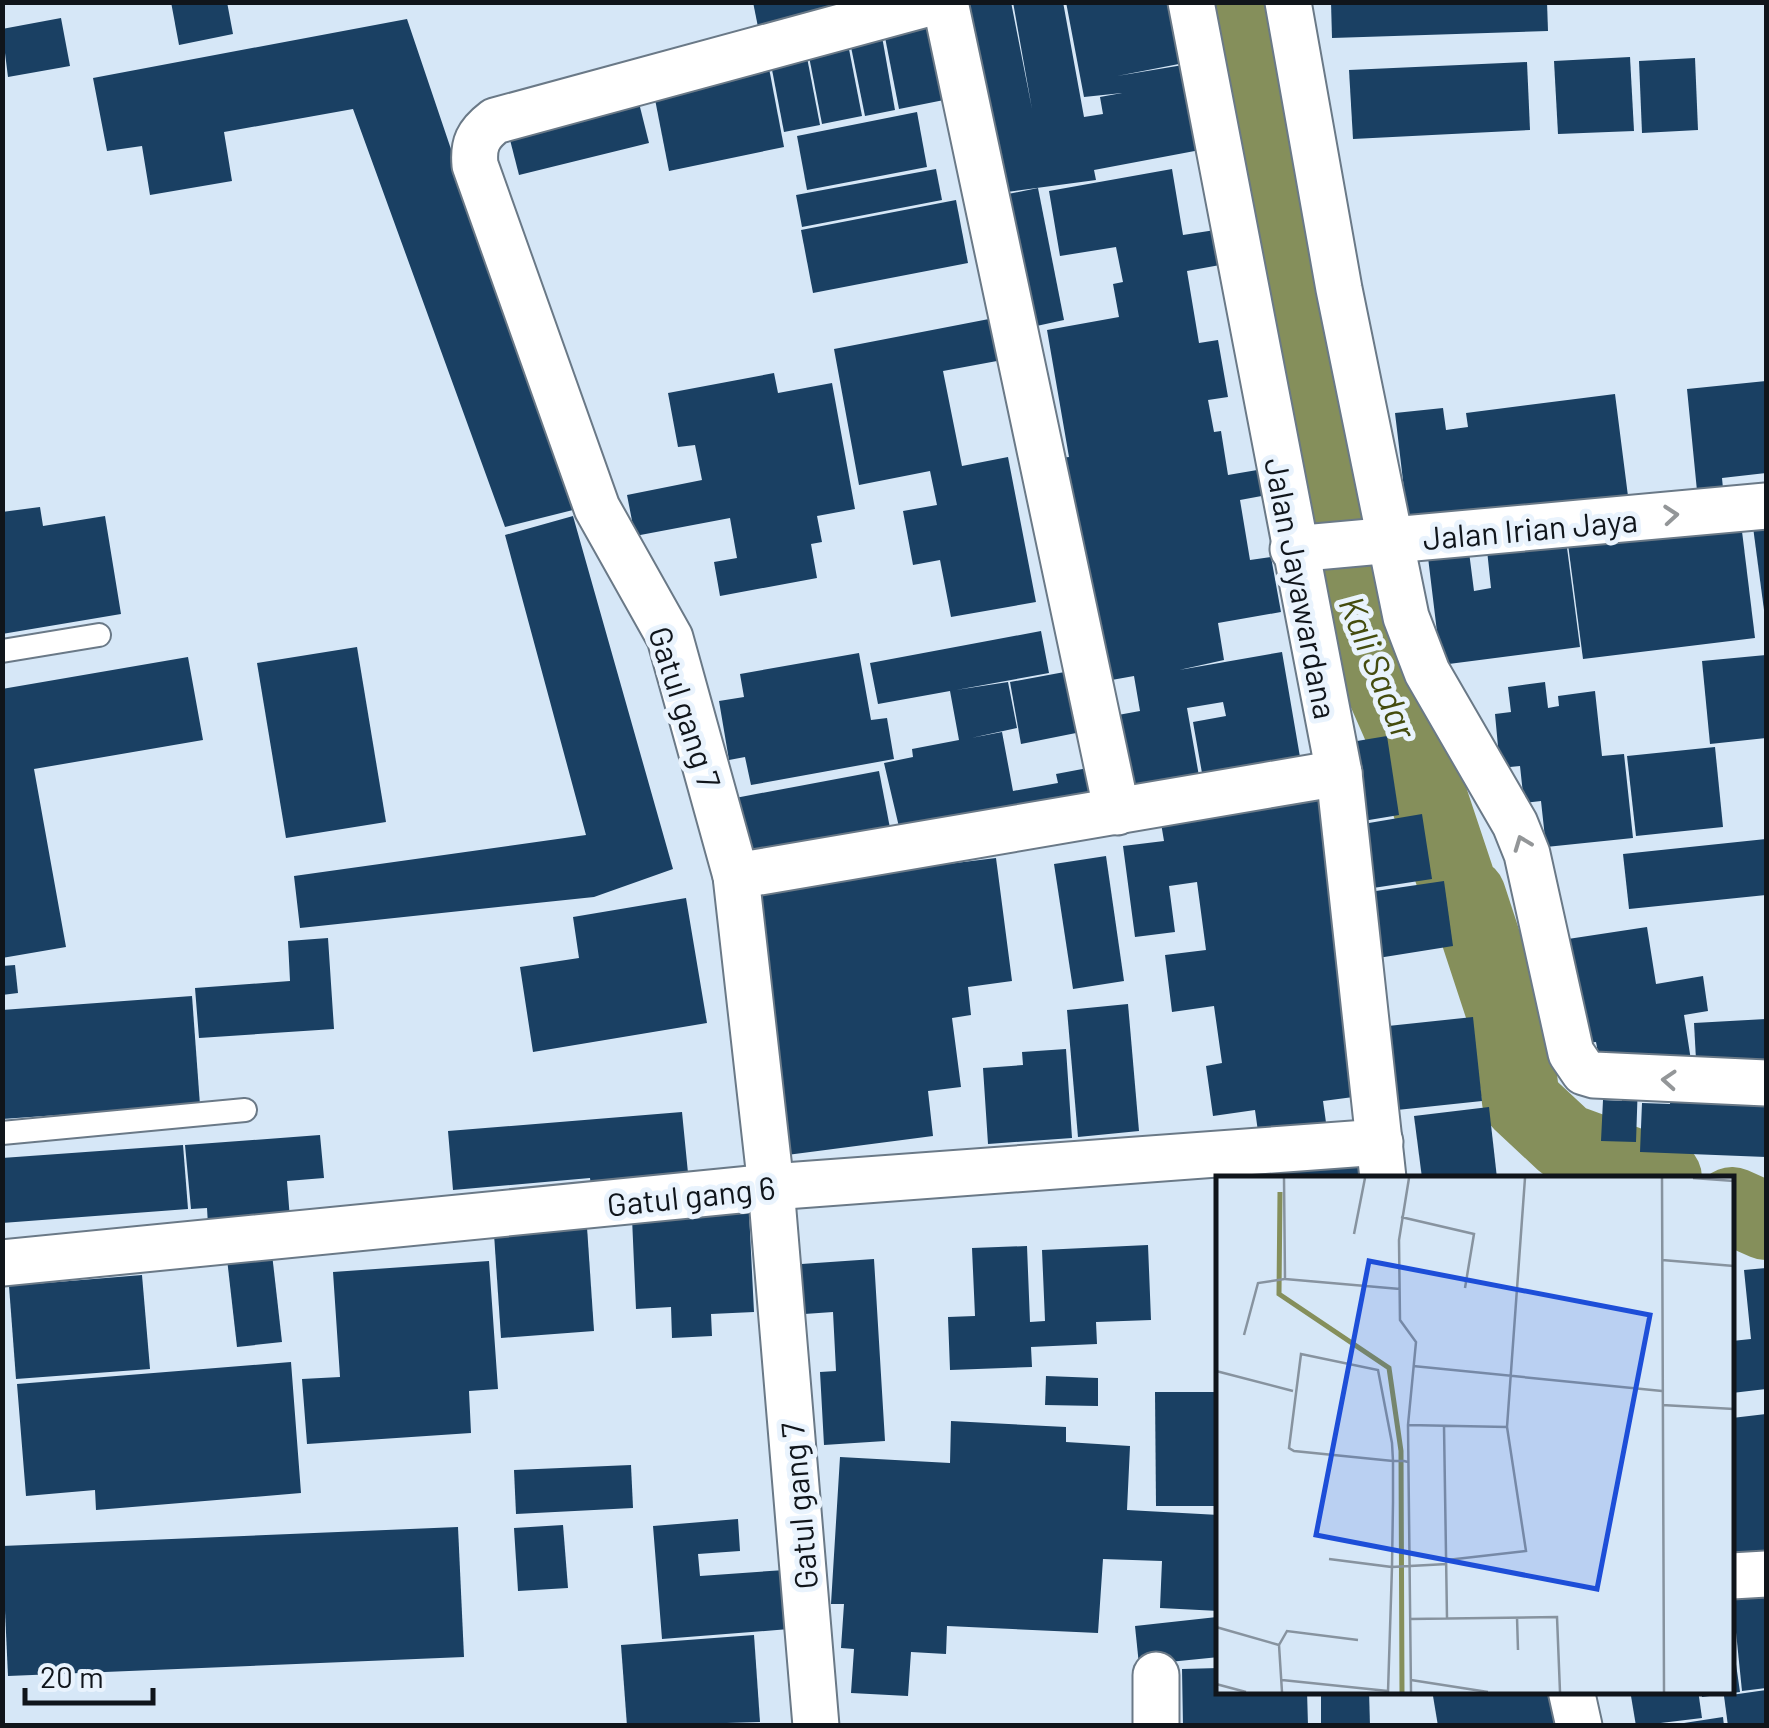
<svg xmlns="http://www.w3.org/2000/svg" width="1769" height="1728" font-family="Barlow,sans-serif">
<rect width="100%" height="100%" fill="#d6e7f7"/>
<g fill="none" stroke-linecap="round" stroke-linejoin="round">
<g stroke="#858f5b" stroke-width="78">
<polyline points="1232,2 1349,606 1414,754 1462,898 1467,896 1513,1036 1521,1101 1565,1142 1663,1178"/>
<polyline points="1732,1206 1766,1221"/>
</g>
</g>
<g fill="#1a4063">
<polygon points="171,2 227,2 233,34 179,45"/>
<polygon points="753,2 843,2 846,15 759,32"/>
<polygon points="954,2 1011,2 1032,109 1013,2 1063,2 1084,117 1103,114 1100,97 1122,93 1084,97 1066,2 1172,2 1184,63 1117,76 1183,65 1200,150 1094,170 1096,180 992,194"/>
<polygon points="1331,2 1547,2 1548,31 1332,38"/>
<polygon points="61,18 70,66 8,77 2,29"/>
<polygon points="933,18 949,99 899,109 883,27"/>
<polygon points="407,19 573,510 505,527 353,109 224,132 232,181 150,195 142,146 107,151 93,78"/>
<polygon points="881,31 895,110 865,116 849,37"/>
<polygon points="847,39 862,116 822,124 807,46"/>
<polygon points="805,47 820,125 784,132 769,54"/>
<polygon points="1630,57 1634,131 1558,134 1554,61"/>
<polygon points="1695,58 1698,130 1642,133 1639,61"/>
<polygon points="1527,62 1530,130 1353,139 1349,70"/>
<polygon points="768,63 784,147 669,171 652,84"/>
<polygon points="638,99 649,143 519,175 508,132"/>
<polygon points="917,112 927,167 807,190 797,136"/>
<polygon points="936,169 942,200 802,227 796,195"/>
<polygon points="1172,169 1183,235 1215,230 1220,265 1187,271 1199,343 1218,340 1228,397 1208,400 1214,432 1221,431 1228,475 1263,469 1267,495 1240,500 1250,560 1271,557 1281,612 1218,623 1224,660 1179,670 1282,652 1300,757 1202,773 1193,722 1226,716 1223,702 1187,708 1199,776 1130,787 1118,715 1140,711 1134,676 1106,681 1060,458 1069,457 1047,330 1119,317 1113,284 1123,282 1116,247 1060,256 1049,191"/>
<polygon points="1038,188 1064,320 1032,327 998,196"/>
<polygon points="956,200 968,263 813,293 801,230"/>
<polygon points="989,319 997,361 943,371 962,466 1008,457 1036,602 951,617 940,560 913,565 903,511 937,505 930,471 859,485 834,349"/>
<polygon points="774,373 778,393 832,383 855,509 817,516 822,542 811,544 817,578 720,596 714,562 737,558 730,518 635,536 627,495 702,480 695,445 678,447 668,393"/>
<polygon points="1766,381 1766,473 1722,478 1724,499 1698,501 1687,389"/>
<polygon points="1615,394 1629,504 1409,531 1395,413 1443,408 1446,430 1468,427 1466,413"/>
<polygon points="40,507 43,526 105,516 121,614 2,634 2,512"/>
<polygon points="573,516 673,869 594,897 300,928 294,876 586,835 505,535"/>
<polygon points="1741,523 1755,638 1583,659 1568,544"/>
<polygon points="1766,525 1766,610 1764,610 1753,527"/>
<polygon points="1566,540 1580,647 1441,665 1427,549 1468,544 1474,591 1491,588 1487,550"/>
<polygon points="1041,631 1049,673 956,690 1008,682 1017,728 971,738 1002,732 1013,791 1058,783 1056,774 1093,767 1100,808 903,844 884,763 913,757 912,749 959,740 950,691 878,704 870,663"/>
<polygon points="357,647 386,822 286,838 257,663"/>
<polygon points="859,653 871,720 887,718 894,759 751,785 745,757 729,760 719,701 744,697 740,674"/>
<polygon points="1766,655 1766,738 1710,744 1702,661"/>
<polygon points="188,657 203,740 34,769 66,947 2,958 2,689"/>
<polygon points="1070,671 1081,732 1021,744 1010,682"/>
<polygon points="1545,682 1548,708 1559,706 1558,696 1595,691 1602,756 1624,754 1633,838 1546,847 1541,801 1524,803 1520,766 1500,768 1495,714 1511,712 1508,687"/>
<polygon points="1387,736 1399,815 1363,821 1351,742"/>
<polygon points="1715,747 1723,827 1636,836 1627,756"/>
<polygon points="879,771 890,828 741,856 730,799"/>
<polygon points="1320,800 1361,1096 1323,1101 1328,1137 1260,1146 1255,1110 1213,1116 1206,1066 1222,1063 1214,1006 1172,1012 1165,955 1206,950 1197,882 1169,886 1175,932 1135,937 1123,846 1164,841 1161,823"/>
<polygon points="1422,814 1432,879 1373,888 1363,824"/>
<polygon points="1766,839 1766,895 1629,909 1623,854"/>
<polygon points="1106,856 1124,981 1073,989 1054,864"/>
<polygon points="996,858 1012,981 968,987 971,1015 952,1018 961,1087 928,1091 933,1136 787,1155 753,888"/>
<polygon points="1444,881 1453,946 1378,958 1369,892"/>
<polygon points="686,898 707,1023 533,1052 520,967 579,958 573,917"/>
<polygon points="1647,927 1656,984 1703,976 1708,1011 1684,1015 1692,1067 1601,1068 1596,1042 1585,1043 1568,939"/>
<polygon points="328,938 334,1029 199,1038 195,988 290,981 288,941"/>
<polygon points="15,965 18,993 2,995 2,966"/>
<polygon points="192,996 200,1105 2,1119 2,1010"/>
<polygon points="1128,1004 1139,1131 1078,1137 1067,1010"/>
<polygon points="1473,1017 1482,1101 1397,1110 1388,1026"/>
<polygon points="1766,1019 1766,1074 1697,1078 1694,1023"/>
<polygon points="1066,1049 1072,1138 988,1144 983,1068 1023,1065 1022,1052"/>
<polygon points="1623,1081 1638,1082 1636,1142 1601,1141 1603,1100 1622,1101"/>
<polygon points="1671,1087 1766,1090 1766,1157 1640,1152 1642,1103 1670,1104"/>
<polygon points="1489,1107 1497,1178 1422,1178 1414,1116"/>
<polygon points="682,1112 688,1173 660,1175 661,1188 592,1194 590,1178 453,1190 448,1131"/>
<polygon points="320,1135 324,1178 287,1181 290,1219 208,1225 207,1208 191,1209 185,1145"/>
<polygon points="183,1145 188,1209 2,1223 2,1158"/>
<polygon points="1359,1164 1360,1178 1254,1178 1254,1174"/>
<polygon points="749,1212 754,1312 711,1314 712,1336 672,1338 671,1307 636,1309 632,1218"/>
<polygon points="587,1227 594,1331 501,1338 494,1234"/>
<polygon points="271,1245 282,1342 237,1347 226,1250"/>
<polygon points="1148,1245 1151,1320 1096,1322 1097,1344 1031,1347 1032,1367 950,1370 948,1317 975,1316 972,1248 1027,1246 1030,1322 1045,1321 1042,1250"/>
<polygon points="874,1259 885,1441 824,1445 820,1372 836,1371 833,1312 790,1315 787,1265"/>
<polygon points="489,1261 498,1389 469,1391 471,1433 307,1444 302,1379 340,1377 333,1272"/>
<polygon points="1766,1268 1766,1389 1732,1393 1732,1341 1751,1339 1744,1270"/>
<polygon points="142,1275 150,1369 16,1379 9,1286"/>
<polygon points="291,1362 301,1493 96,1510 95,1490 26,1496 17,1384"/>
<polygon points="1046,1376 1098,1378 1098,1406 1045,1405"/>
<polygon points="1155,1392 1219,1392 1219,1506 1156,1506"/>
<polygon points="1766,1414 1766,1557 1732,1561 1732,1418"/>
<polygon points="951,1421 1066,1427 1066,1442 1130,1446 1127,1510 1219,1515 1219,1611 1160,1608 1162,1561 1103,1559 1098,1633 947,1626 946,1654 911,1652 908,1696 851,1693 854,1649 841,1648 844,1604 831,1604 840,1457 950,1463"/>
<polygon points="631,1465 633,1508 516,1514 514,1470"/>
<polygon points="738,1519 740,1551 698,1554 700,1576 785,1570 789,1629 662,1639 653,1526"/>
<polygon points="563,1525 568,1588 518,1591 514,1528"/>
<polygon points="458,1527 464,1657 8,1676 2,1546"/>
<polygon points="1766,1587 1766,1688 1742,1691 1732,1593"/>
<polygon points="1217,1617 1219,1657 1139,1665 1135,1626"/>
<polygon points="754,1635 760,1722 627,1726 621,1645"/>
<polygon points="1734,1650 1740,1692 1702,1697 1701,1690 1732,1690"/>
<polygon points="1219,1668 1219,1690 1307,1690 1308,1726 1183,1726 1182,1669"/>
<polygon points="1321,1690 1369,1690 1370,1726 1321,1726"/>
<polygon points="1432,1690 1556,1690 1562,1726 1438,1726"/>
<polygon points="1630,1690 1698,1690 1702,1718 1636,1726"/>
<polygon points="1766,1690 1766,1726 1728,1726 1724,1696"/>
<polygon points="1723,1717 1724,1726 1684,1726 1684,1723"/>
</g>
<g fill="none" stroke-linecap="round" stroke-linejoin="round">
<defs>
<g id="service">
<polyline points="2,651 99,635"/>
<polyline points="2,1133 245,1110"/>
</g>
<g id="minor">
<polyline points="945,2 1117,812"/>
<polyline points="1191,2 1339,773 1383,1178"/>
<polyline points="1288,2 1339,289 1406,617 1427,672 1515,824 1527,854 1571,1053 1584,1072 1594,1075 1766,1083"/>
<polyline points="1293,549 1766,506"/>
<polyline points="736,876 1339,773"/>
<polyline points="2,1263 771,1187 1380,1142"/>
<polyline points="1732,1576 1766,1574"/>
<polyline points="1156,1675 1156,1726"/>
<polyline points="1571,1690 1579,1726"/>
<path d="M 816,1726 L 771,1187 L 736,876 L 670,638 L 597,508 L 475,165 C 473,144 478,134 495,121 L 933,2"/>
</g>
</defs>
<use href="#service" stroke="#6a7987" stroke-width="26"/>
<use href="#minor" stroke="#6a7987" stroke-width="49"/>
<use href="#service" stroke="#fff" stroke-width="22"/>
<use href="#minor" stroke="#fff" stroke-width="45"/>
</g>
<defs><path id="oneway-chevron" d="M-2-3.5L2.5 0L-2 3.5" fill="none" stroke-width="1.6" stroke-linecap="round" stroke-linejoin="round" transform="scale(2.5)"/></defs>
<g stroke="#939698">
<use href="#oneway-chevron" transform="translate(1671 515) rotate(-5)"/>
<use href="#oneway-chevron" transform="translate(1522 843) rotate(-111)"/>
<use href="#oneway-chevron" transform="translate(1669 1080) rotate(-176)"/>
</g>
<g text-anchor="middle" dominant-baseline="central" stroke-width="10" stroke-linejoin="round" paint-order="stroke">
<g font-size="32" fill="#10151b" stroke="#e9f3fd">
<text transform="translate(1530 528) rotate(-5)">Jalan Irian Jaya</text>
<text transform="translate(1302 588) rotate(79)">Jalan Jayawardana</text>
<text transform="translate(686 707) rotate(72)">Gatul gang 7</text>
<text transform="translate(691 1195) rotate(-6)">Gatul gang 6</text>
<text transform="translate(798 1506) rotate(-95)">Gatul gang 7</text>
</g>
<g font-size="35" font-style="italic" fill="#444c0e" stroke="#e9f3fd">
<text transform="translate(1379 667) rotate(68)">Kali Sadar</text>
</g>
</g>
<g transform="translate(1216 1176)">
<rect width="518" height="518" fill="#d6e7f7"/>
<path fill="none" stroke="#858f5b" stroke-width="5" d="M 64,16 L 63,118 L 173,192 L 185,275 L 186,516"/>
<path fill="none" stroke="#87939f" stroke-width="2.5" d="M 193,2 L 183,64 L 184,144 L 200,166 L 192,249 L 195,516M 446,2 L 448,516M 477,2 L 518,5M 185,41 L 258,58 L 249,112M 138,58 L 149,2M 446,84 L 518,90M 69,103 L 184,113M 28,159 L 42,107 L 69,103 L 68,2M 197,190 L 446,215M 0,195 L 77,215M 446,229 L 518,233M 192,249 L 291,251M 228,250 L 231,442M 113,383 L 176,391 L 177,326 L 177,285 L 176,267 L 162,194 L 85,178 L 73,272 L 78,275 L 177,285 L 188,285 L 192,286M 231,384 L 310,375 L 291,251 L 309,2M 301,441 L 302,474M 193,443 L 341,441 L 344,516M 0,451 L 63,469M 63,469 L 71,455 L 142,464M 63,469 L 66,516M 66,504 L 172,515M 195,504 L 272,516M 0,508 L 30,516M 172,516 L 176,391 L 231,388"/>
<path fill="#1d4ed8" fill-opacity="0.15" stroke="#1d4ed8" stroke-width="5" d="M 153,85 L 434,139 L 381,413 L 100,359 Z"/>
<rect width="518" height="518" fill="none" stroke="#10151b" stroke-width="5"/>
</g>
<rect width="1769" height="1728" fill="none" stroke="#10151b" stroke-width="10"/>
<path d="M25 1688v15h128v-15" fill="none" stroke="#10151b" stroke-width="5"/>
<text x="40" y="1688" font-size="30" fill="#10151b" stroke="#e9f3fd" stroke-width="8" paint-order="stroke">20 m</text>
</svg>
